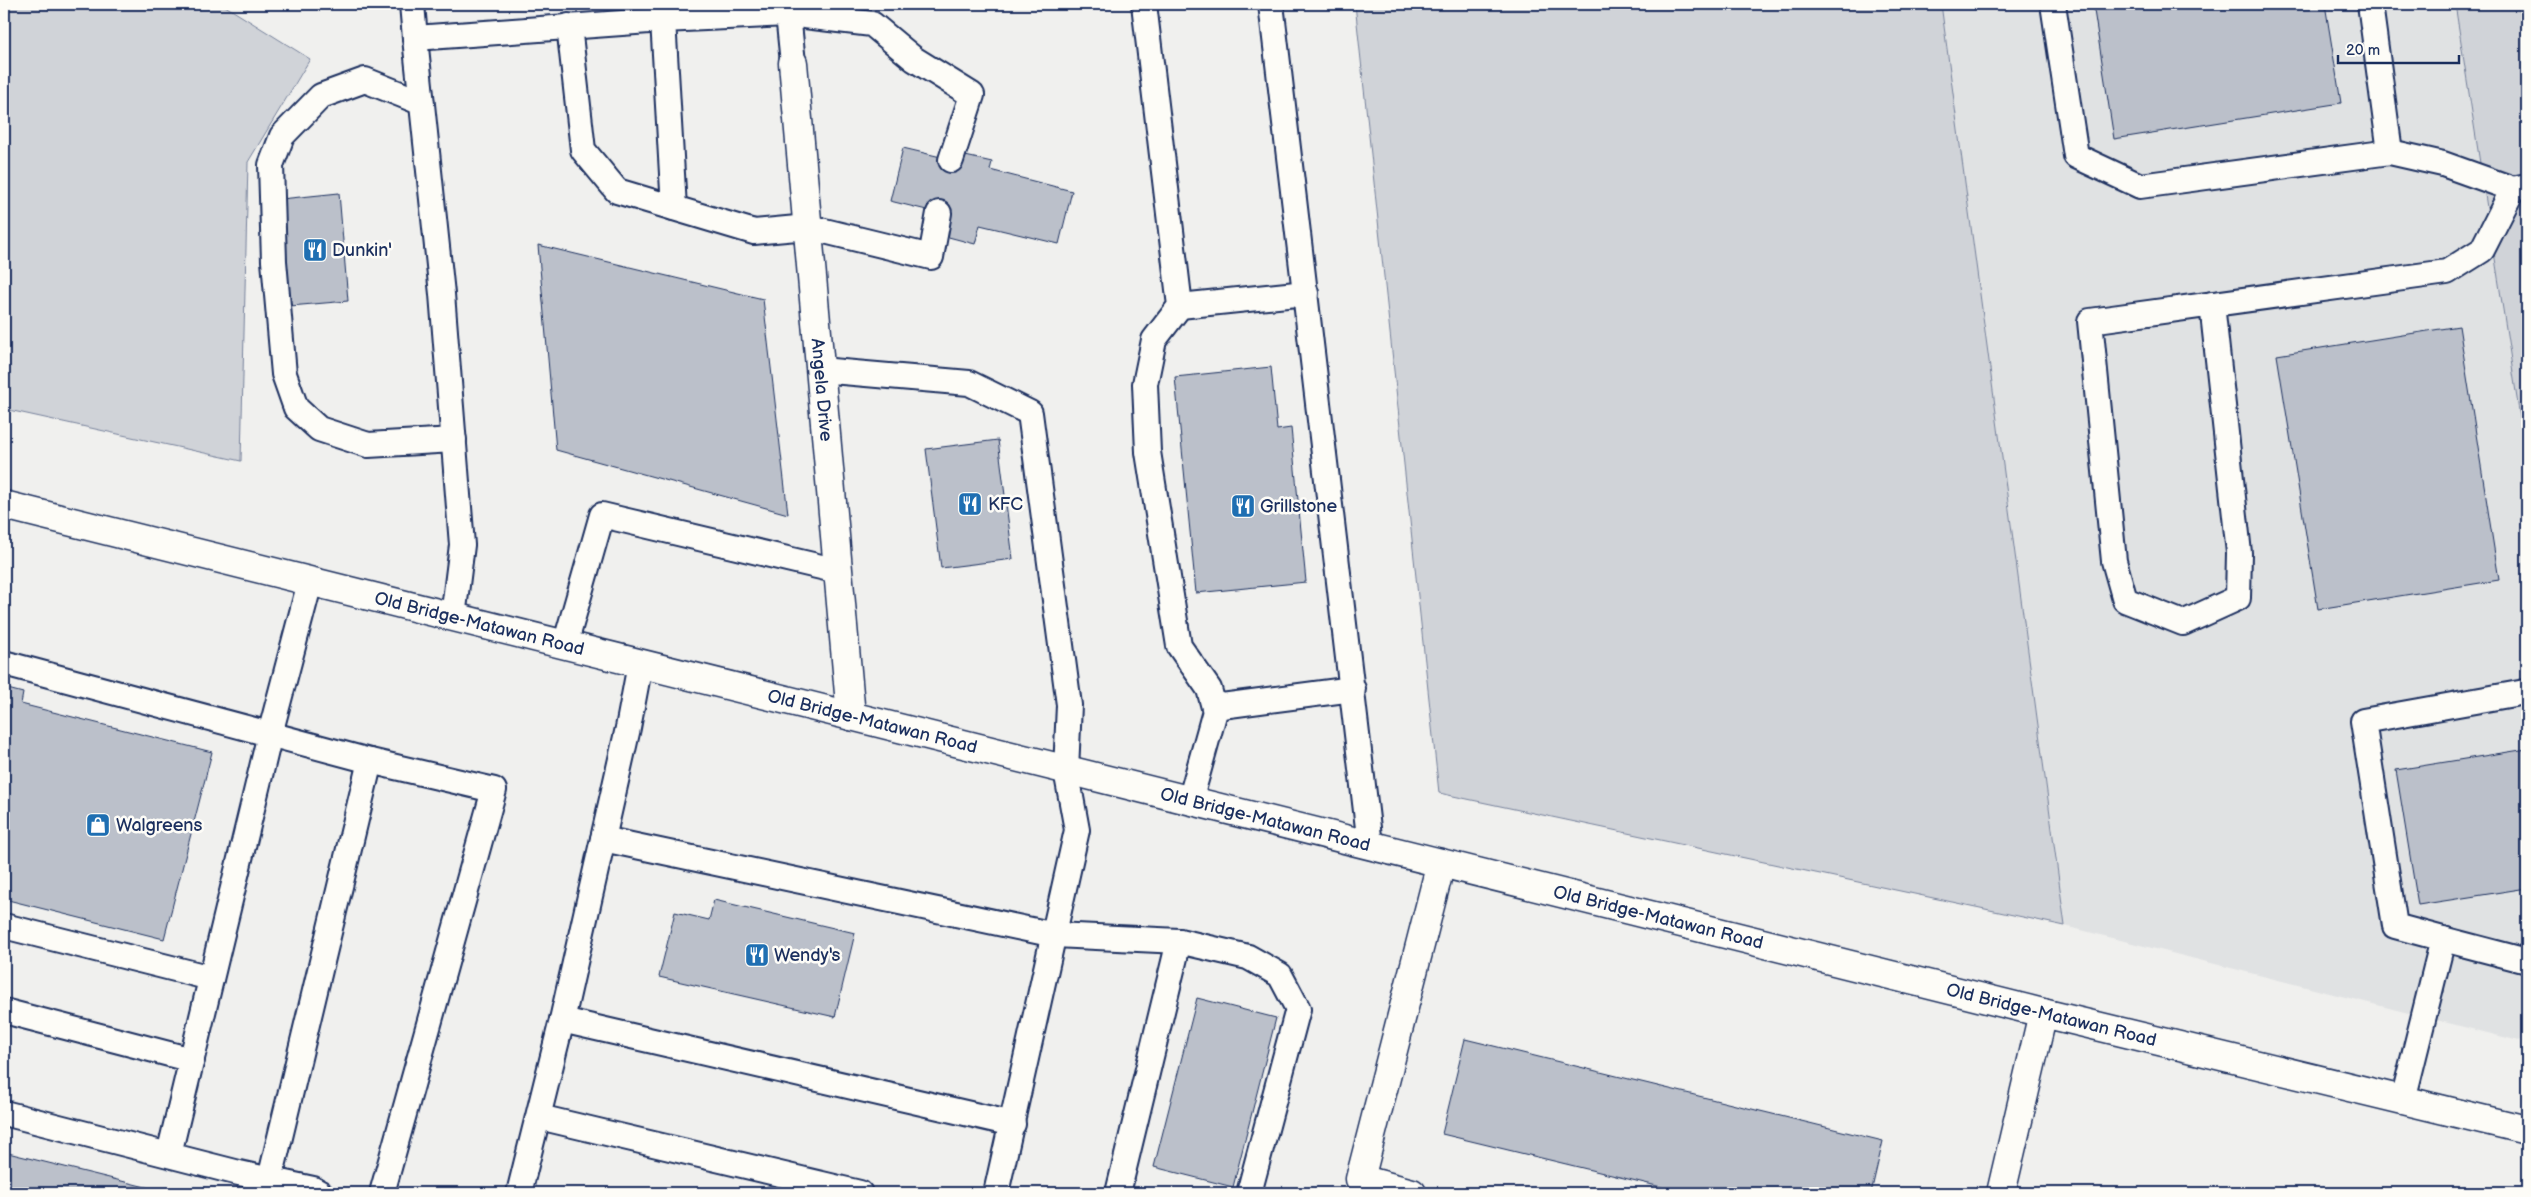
<svg xmlns="http://www.w3.org/2000/svg" width="2531" height="1197" font-family="'Balsamiq Sans',sans-serif">
<rect width="100%" height="100%" fill="#f0f0ee"/>
<filter id="ink" filterUnits="userSpaceOnUse"><feTurbulence type="fractalNoise" baseFrequency=".02" numOctaves="2"/><feDisplacementMap in="SourceGraphic" scale="10" xChannelSelector="R" yChannelSelector="G"/><feConvolveMatrix kernelMatrix="1 2 1 2 8 2 1 2 1" color-interpolation-filters="sRGB"/></filter>
<g filter="url(#ink)">
<polygon fill="#e0e2e3" points="1941,4 2455,4 2527,462 2527,1043 2065,926"/>
<g fill="#d0d3d8" stroke="#76819b">
<polygon points="4,4 222,4 310,59 248,162 241,461 4,409"/>
<polygon points="1355,4 1941,4 2065,926 1439,793"/>
<polygon points="2455,4 2527,4 2527,462"/>
</g>
<g fill="#bbc0ca" stroke="#1b2f5e">
<polygon points="2093,4 2325,4 2341,103 2114,139"/>
<polygon points="903,148 962,162 961,155 992,162 990,170 1072,191 1059,244 980,225 975,244 941,235 939,213 890,201"/>
<polygon points="339,193 348,301 290,306 281,199"/>
<polygon points="538,245 763,299 788,514 556,450"/>
<polygon points="2459,326 2499,580 2318,609 2277,355"/>
<polygon points="1271,367 1277,430 1291,428 1306,582 1196,593 1175,377"/>
<polygon points="998,440 1013,559 941,568 926,449"/>
<polygon points="4,688 23,693 21,704 212,752 164,939 4,899"/>
<polygon points="2527,749 2527,888 2418,905 2396,770"/>
<polygon points="714,900 855,933 835,1017 659,977 675,912 709,920"/>
<polygon points="1197,998 1276,1018 1233,1187 1154,1167"/>
<polygon points="1465,1039 1883,1141 1871,1193 1686,1193 1442,1134"/>
<polygon points="4,1152 170,1193 4,1193"/>
</g>
<g fill="none" stroke-linecap="round" stroke-linejoin="round">
<defs>
<g id="service">
<polyline points="412,4 415,38 663,20 662,5"/>
<polyline points="787,4 793,63"/>
<polyline points="1144,4 1180,306 1154,340 1145,384 1148,452 1179,646 1209,689 1215,711 1190,801"/>
<polyline points="1271,4 1370,845"/>
<polyline points="2053,4 2076,156 2140,186 2390,152 2443,164 2513,189"/>
<polyline points="2370,4 2390,152"/>
<polyline points="569,26 583,150 617,191 754,232 808,227 931,257 939,213"/>
<polyline points="415,38 442,294 462,545 453,617"/>
<polyline points="420,102 365,80 321,96 282,136 271,165 274,261 284,374 296,408 319,429 368,445 454,440"/>
<polyline points="674,208 663,20 788,14 872,24 914,59 972,95 951,160"/>
<polyline points="2212,304 2239,553 2238,598 2183,623 2125,600 2114,561 2090,321 2447,272 2482,250 2513,189 2527,186"/>
<polyline points="1180,306 1306,293"/>
<polyline points="820,370 969,383 1030,413 1069,705 1066,770 1077,830 996,1193"/>
<polyline points="565,645 602,515 838,571"/>
<polyline points="4,663 370,761"/>
<polyline points="1214,707 1353,689"/>
<polyline points="603,839 1055,935 1179,941 1248,957 1280,975 1298,1009 1249,1193"/>
<polyline points="4,926 211,978"/>
<polyline points="2443,939 2527,961"/>
<polyline points="4,1011 192,1060"/>
<polyline points="562,1020 1013,1124"/>
<polyline points="2403,1100 2443,939 2395,926 2363,721 2525,692"/>
<polyline points="4,1113 239,1173 313,1189 320,1193"/>
<polyline points="539,1117 860,1193"/>
<polyline points="169,1154 270,734 310,582"/>
<polyline points="270,1179 370,761 494,790 382,1193"/>
<polyline points="519,1193 562,1020 628,728 640,664"/>
<polyline points="1118,1193 1179,941"/>
</g>
<g id="minor">
<path id="s1" d="M 793,63 L 851,716"/>
<polyline points="1412,1193 1360,1179 1441,863"/>
<polyline points="2001,1193 2043,1013"/>
</g>
<g id="secondary">
<path id="s2" d="M 4,505 L 2043,1013 L 2527,1130"/>
</g>
</defs>
<use href="#service" stroke="#1b2f5e" stroke-width="28"/>
<use href="#minor" stroke="#1b2f5e" stroke-width="31"/>
<use href="#secondary" stroke="#1b2f5e" stroke-width="31"/>
<use href="#service" stroke="#fdfcf7" stroke-width="24"/>
<use href="#minor" stroke="#fdfcf7" stroke-width="28"/>
<use href="#secondary" stroke="#fdfcf7" stroke-width="28"/>
</g>
</g>
<defs>
<symbol id="restaurant-square" viewBox="-11 -11 22 22"><rect x="-9" y="-9" width="18" height="18" rx="4" fill="#1f6fb2" stroke="#fdfcf7"/><path d="M-5-6h1v4h1v-4h1v4h1v-4h1v5L-1.5 .5V6h-2V.5L-5-1ZM5-6V6H3V1.5H1.5Q1.5-4 5-6Z" fill="#fff"/></symbol>
<symbol id="shop-square" viewBox="-11 -11 22 22"><rect x="-9" y="-9" width="18" height="18" rx="4" fill="#1f6fb2" stroke="#fdfcf7"/><path d="M-5-2.5h2.3a2.7 3.5 0 0 1 5.4 0H5L5.5 6h-11ZM-1.5-2.5h3a1.5 2.3 0 0 0-3 0Z" fill="#fff"/></symbol>
</defs>
<g fill-rule="evenodd">
<use href="#restaurant-square" x="301" y="236" width="28" height="28"/>
<use href="#restaurant-square" x="956" y="490" width="28" height="28"/>
<use href="#restaurant-square" x="1229" y="492" width="28" height="28"/>
<use href="#shop-square" x="84" y="811" width="28" height="28"/>
<use href="#restaurant-square" x="743" y="941" width="28" height="28"/>
</g>
<g text-anchor="middle" dominant-baseline="central" stroke-width="5" stroke-linejoin="round" paint-order="stroke">
<g font-size="18" fill="#1b2f5e" stroke="#fdfcf7" text-anchor="start">
<text x="332" y="250">Dunkin'</text>
<text x="988" y="504">KFC</text>
<text x="1260" y="506">Grillstone</text>
<text x="116" y="825">Walgreens</text>
<text x="774" y="955">Wendy's</text>
</g>
<g font-size="18" fill="#1b2f5e" stroke="#fdfcf7">
<text stroke="none"><textPath href="#s1" startOffset="328">Angela Drive</textPath></text>
<text stroke="none"><textPath href="#s2" startOffset="490">Old Bridge-Matawan Road</textPath></text>
<text stroke="none"><textPath href="#s2" startOffset="895">Old Bridge-Matawan Road</textPath></text>
<text stroke="none"><textPath href="#s2" startOffset="1300">Old Bridge-Matawan Road</textPath></text>
<text stroke="none"><textPath href="#s2" startOffset="1705">Old Bridge-Matawan Road</textPath></text>
<text stroke="none"><textPath href="#s2" startOffset="2110">Old Bridge-Matawan Road</textPath></text>
</g>
</g>
<rect width="2531" height="1197" fill="none" stroke="#fdfcf7" stroke-width="20"/>
<rect x="10" y="10" width="2511" height="1177" fill="none" stroke="#1b2f5e" stroke-width="2" filter="url(#ink)"/>
<path d="M2338 55v8h121v-8" fill="none" stroke="#1b2f5e" stroke-width="2.5"/>
<text x="2346" y="55" font-size="15" fill="#1b2f5e" stroke="#fdfcf7" stroke-width="4" paint-order="stroke">20 m</text>
</svg>
